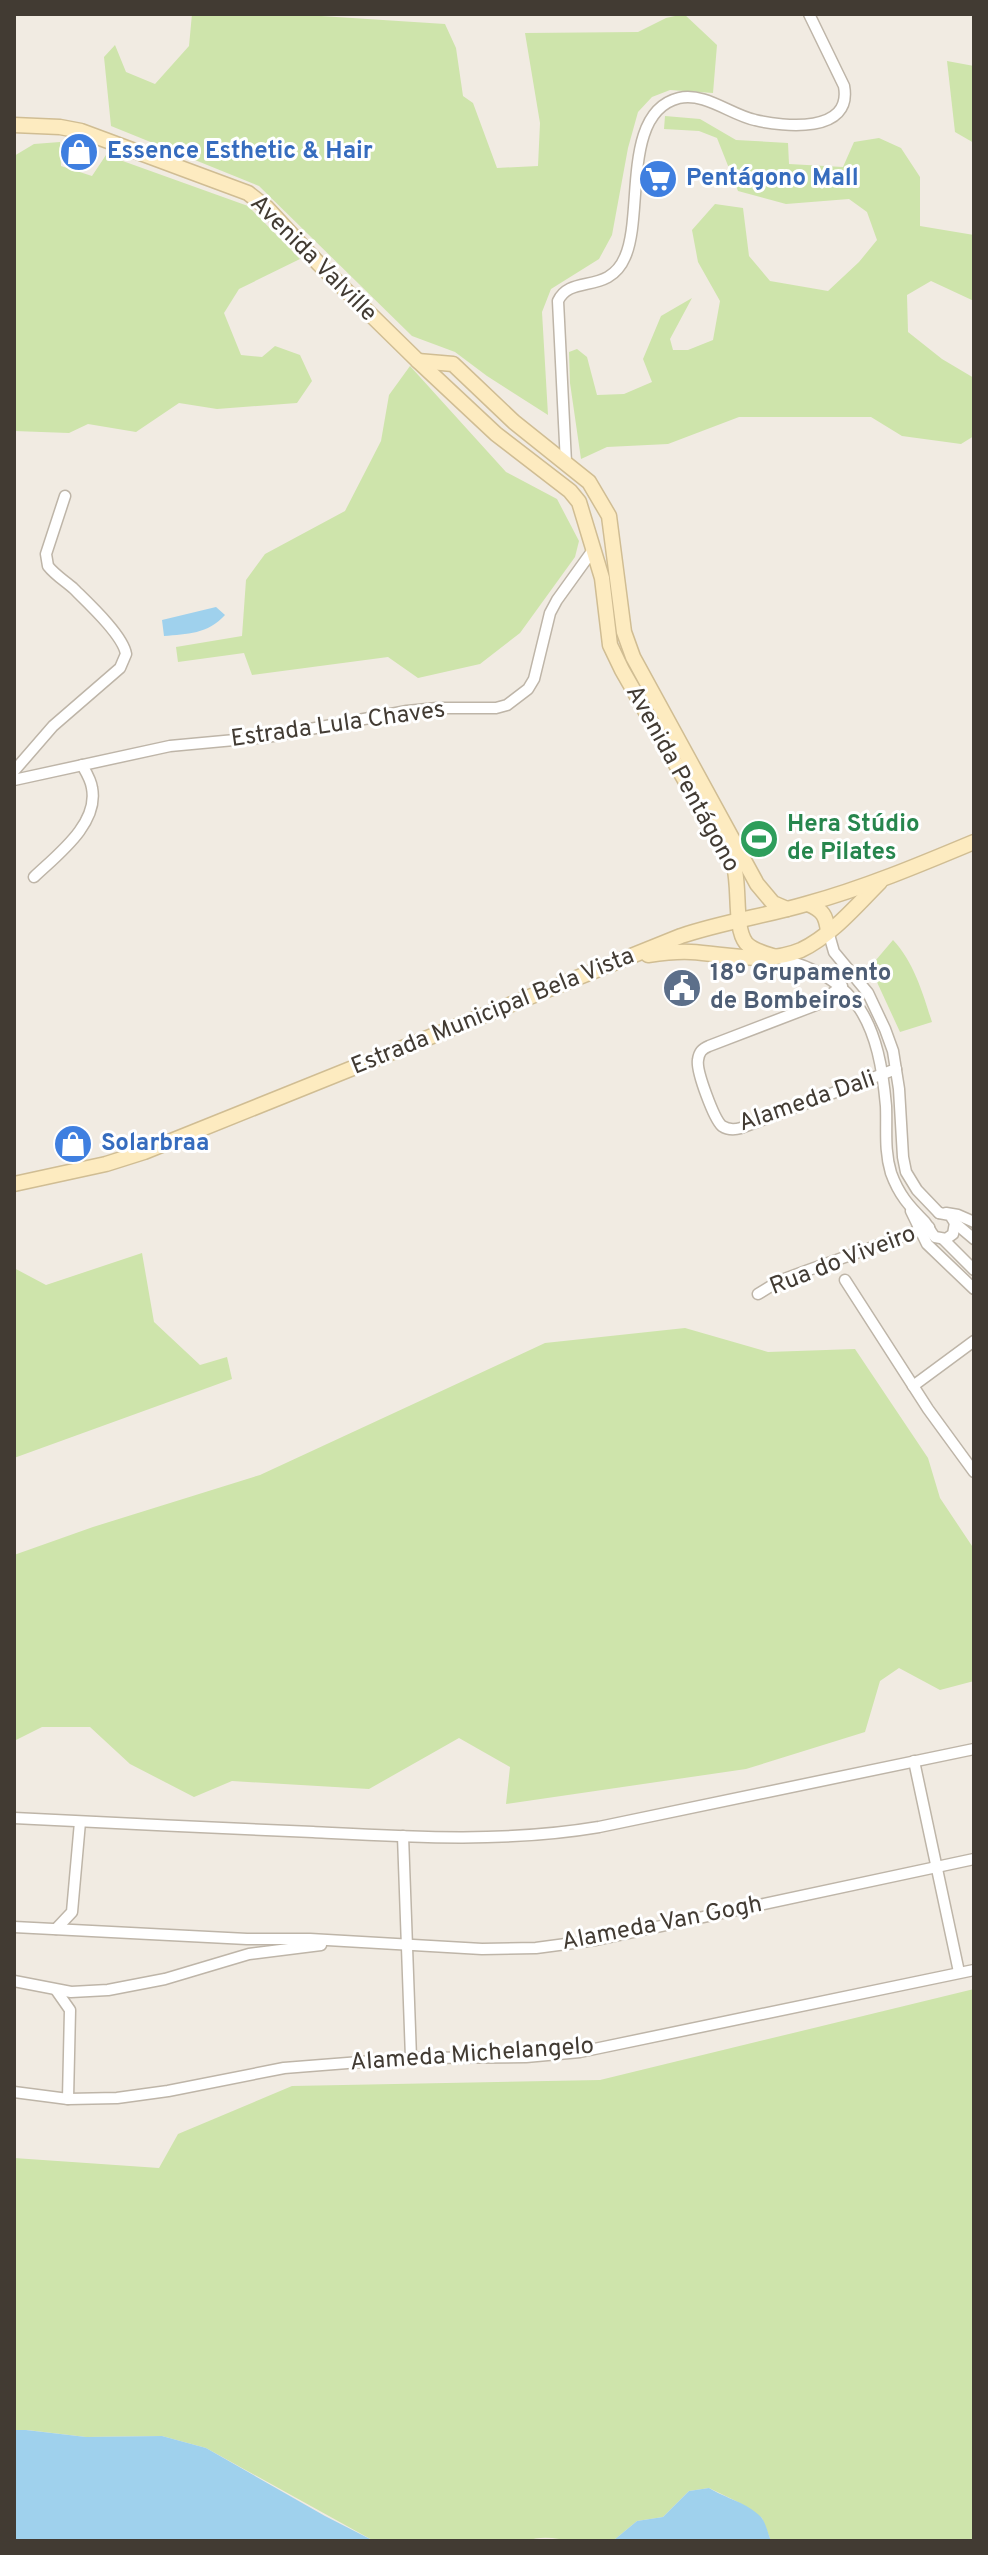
<svg xmlns="http://www.w3.org/2000/svg" width="988" height="2555" font-family="Overpass,sans-serif">
<rect width="100%" height="100%" fill="#f1ebe2"/>
<g fill="#cee4ab">
<polygon points="192,14 320,14 321,16 445,24 456,48 463,96 473,103 497,168 538,166 540,123 525,33 638,32 666,18 684,14 717,45 713,93 670,90 652,97 638,112 628,148 612,235 599,259 551,289 542,312 548,415 487,376 455,352 412,336 259,186 111,126 104,57 115,45 126,72 155,84 189,46"/>
<polygon points="947,61 974,66 974,143 955,132"/>
<polygon points="665,116 700,119 736,140 788,143 789,164 843,167 854,142 879,138 901,148 920,177 920,226 974,235 974,301 931,281 907,295 908,332 942,359 974,378 974,436 961,444 902,436 871,417 739,417 668,444 607,447 581,459 570,383 569,352 577,349 587,357 597,395 624,394 652,382 643,359 661,316 692,298 670,339 673,350 688,350 713,340 720,301 698,262 692,230 715,204 743,208 749,256 770,281 828,291 859,262 877,240 867,212 849,199 786,204 738,191 717,138 699,131 664,129"/>
<polygon points="60,142 61,166 92,176 106,155 248,206 300,259 239,289 224,313 241,355 262,357 275,346 300,355 312,381 297,403 217,409 179,403 136,432 88,424 69,433 14,431 14,156 34,144"/>
<polygon points="410,366 506,472 557,499 579,541 575,557 520,633 480,664 418,678 388,657 252,675 244,653 178,662 176,647 242,636 246,580 265,554 345,511 381,441 389,395"/>
<path d="M 893,940 C 914,962 923,994 932,1022 L 900,1032 L 870,967 Z"/>
<polygon points="142,1253 154,1322 200,1365 227,1357 232,1379 14,1458 14,1268 46,1285"/>
<polygon points="685,1328 768,1352 855,1349 928,1458 940,1498 974,1549 974,1681 940,1690 899,1668 880,1681 865,1732 746,1769 506,1804 510,1767 459,1738 369,1789 232,1781 194,1797 130,1764 90,1727 42,1727 14,1741 14,1555 93,1527 260,1475 545,1343"/>
<path d="M 974,1989 L 974,2541 L 771,2541 L 762,2518 L 740,2503 L 709,2488 L 689,2491 L 663,2517 L 637,2521 L 614,2540 L 608,2541 C 597,2541 585,2542 574,2541 C 557,2539 543,2535 526,2541 L 374,2541 L 206,2448 L 162,2436 L 86,2437 L 27,2430 L 14,2430 L 14,2158 L 159,2168 L 178,2134 L 292,2086 L 600,2080 Z"/>
</g>
<g fill="#9fd1ed">
<path d="M 216,607 L 225,615 C 208,634 187,634 164,636 L 162,620 Z"/>
<polygon points="14,2430 26,2430 86,2437 162,2436 206,2448 325,2516 374,2541 14,2541"/>
<path d="M 709,2488 C 725,2498 748,2503 761,2517 C 766,2523 768,2534 771,2541 L 608,2541 L 614,2540 L 637,2521 L 663,2517 L 689,2491 Z"/>
</g>
<g fill="none" stroke-linecap="round" stroke-linejoin="round">
<defs>
<g id="minor">
<path d="M 566,463 L 558,301 C 570,274 609,295 625,257 C 644,215 621,112 679,98 C 705,92 731,115 755,120 C 784,127 853,134 844,86 L 809,14"/>
<path d="M 14,771 L 53,726 L 120,668 L 126,654 C 123,635 87,602 73,588 C 65,581 55,575 48,566 L 46,554 L 65,496"/>
<polyline points="14,780 170,746 267,737 407,711 437,708 496,708 507,705 528,689 534,679 550,613 557,600 593,550"/>
<path d="M 34,877 C 57,855 99,824 92,788 C 91,780 86,772 82,765"/>
<polyline points="828,931 834,952 868,993 885,1029 893,1051 899,1089 903,1157 906,1172 917,1190 939,1213"/>
<path d="M 778,958 C 860,977 879,1027 886,1106 C 887,1129 884,1150 891,1173 C 899,1195 909,1206 925,1222 C 929,1227 930,1232 935,1237 L 946,1239 L 953,1234 L 955,1223 L 950,1215 L 939,1213"/>
<path d="M 842,986 L 816,1005 L 709,1046 C 702,1049 699,1052 698,1060 C 696,1071 714,1119 722,1126 C 728,1130 734,1130 741,1128 L 896,1069"/>
<polyline points="911,1211 927,1244 974,1289"/>
<polyline points="946,1213 958,1215 974,1222"/>
<polyline points="955,1223 974,1239"/>
<polyline points="943,1239 974,1270"/>
<polyline points="845,1280 928,1409 974,1472"/>
<polyline points="758,1294 779,1281 803,1272 929,1227"/>
<polyline points="913,1386 974,1341"/>
<polyline points="914,1761 959,1972"/>
<path d="M 14,1818 C 114,1823 213,1828 313,1832 C 409,1837 504,1843 599,1827 L 974,1749"/>
<polyline points="403,1836 411,2058"/>
<polyline points="14,1927 247,1939 310,1939 482,1949 536,1948 596,1940 974,1859"/>
<polyline points="56,1929 72,1912 80,1822"/>
<polyline points="14,1981 71,1992 108,1990 165,1979 249,1954 321,1945"/>
<polyline points="56,1990 70,2010 68,2099"/>
<polyline points="14,2092 68,2099 117,2098 168,2091 284,2068 411,2058 526,2057 580,2052 974,1970"/>
</g>
<g id="secondary">
<path d="M 14,125 L 60,127 L 81,131 L 248,193 L 267,208 L 319,264 L 418,361 L 496,434 L 570,491 L 579,502 L 602,578 L 610,645 L 622,670 L 734,866 C 740,887 734,928 746,943 C 753,951 767,954 776,957"/>
<polyline points="418,361 453,364 514,422 589,482 609,516 624,632 633,657 757,884 773,903 787,909"/>
<path d="M 808,904 C 823,910 826,916 828,931"/>
<path d="M 648,955 C 662,953 677,951 691,952 C 727,954 766,965 801,950 C 831,936 857,905 880,882"/>
<path d="M 14,1184 L 106,1164 L 144,1152 L 681,936 C 722,922 765,916 806,904 C 864,888 919,865 974,842"/>
</g>
</defs>
<use href="#minor" stroke="#beb5a8" stroke-width="13"/>
<use href="#secondary" stroke="#d0bd93" stroke-width="17"/>
<use href="#minor" stroke="#fff" stroke-width="10"/>
<use href="#secondary" stroke="#fdebc0" stroke-width="14"/>
</g>
<defs>
<symbol id="shop-disc" viewBox="-11 -11 22 22"><circle r="9.5" fill="#3f7fe0" stroke="#fff"/><path d="M-5-2.5h2.3a2.7 3.5 0 0 1 5.4 0H5L5.5 6h-11ZM-1.5-2.5h3a1.5 2.3 0 0 0-3 0Z" fill="#fff"/></symbol>
<symbol id="supermarket-disc" viewBox="-11 -11 22 22"><circle r="9.5" fill="#3f7fe0" stroke="#fff"/><path d="M-6-5.5h2.5l.6 2H6L4.5 2H-2.5L-4.4-4H-6ZM-1.5 3.2a1.3 1.3 0 1 0 .1 0ZM3 3.2a1.3 1.3 0 1 0 .1 0Z" fill="#fff"/></symbol>
<symbol id="stadium-disc" viewBox="-11 -11 22 22"><circle r="9.5" fill="#2e9e5b" stroke="#fff"/><path d="M0-5a6.5 5 0 1 0 0 10a6.5 5 0 1 0 0-10ZM-3.5-1.8h7v3.6h-7Z" fill="#fff"/></symbol>
<symbol id="civic-disc" viewBox="-11 -11 22 22"><circle r="9.5" fill="#5c6f8a" stroke="#fff"/><path d="M-.6-6.5H3V-4.5H.6V-3L4-1V1h2V6H-6V1h2V-1L-.6-3ZM-1.2 2.5V6h2.4V2.5Z" fill="#fff"/></symbol>
</defs>
<g fill-rule="evenodd">
<use href="#shop-disc" x="57" y="130" width="44" height="44"/>
<use href="#supermarket-disc" x="636" y="157" width="44" height="44"/>
<use href="#stadium-disc" x="737" y="817" width="44" height="44"/>
<use href="#civic-disc" x="660" y="966" width="44" height="44"/>
<use href="#shop-disc" x="51" y="1122" width="44" height="44"/>
</g>
<g text-anchor="middle" dominant-baseline="central" stroke-width="6" stroke-linejoin="round" paint-order="stroke">
<g font-size="24" font-weight="bold" fill="#366cbe" stroke="#fff" text-anchor="start">
<text x="107" y="152">Essence Esthetic &amp; Hair</text>
<text x="686" y="179">Pentágono Mall</text>
<text x="101" y="1144">Solarbraa</text>
</g>
<g font-size="24" fill="#423b33" stroke="#fff">
<text transform="translate(313 259) rotate(45)">Avenida Valville</text>
<text transform="translate(338 725) rotate(-8)">Estrada Lula Chaves</text>
<text transform="translate(682 779) rotate(61)">Avenida Pentágono</text>
<text transform="translate(493 1012) rotate(-22)">Estrada Municipal Bela Vista</text>
<text transform="translate(807 1102) rotate(-19)">Alameda Dali</text>
<text transform="translate(843 1261) rotate(-21)">Rua do Viveiro</text>
<text transform="translate(662 1924) rotate(-11)">Alameda Van Gogh</text>
<text transform="translate(472 2055) rotate(-4)">Alameda Michelangelo</text>
</g>
<g font-size="24" font-weight="bold" fill="#27864d" stroke="#fff" text-anchor="start">
<text x="787" y="825">Hera Stúdio<tspan x="787" dy="28">de Pilates</tspan></text>
</g>
<g font-size="24" font-weight="bold" fill="#4e5e75" stroke="#fff" text-anchor="start">
<text x="710" y="974">18º Grupamento<tspan x="710" dy="28">de Bombeiros</tspan></text>
</g>
</g>
<rect width="988" height="2555" fill="none" stroke="#423b33" stroke-width="32"/>
</svg>
